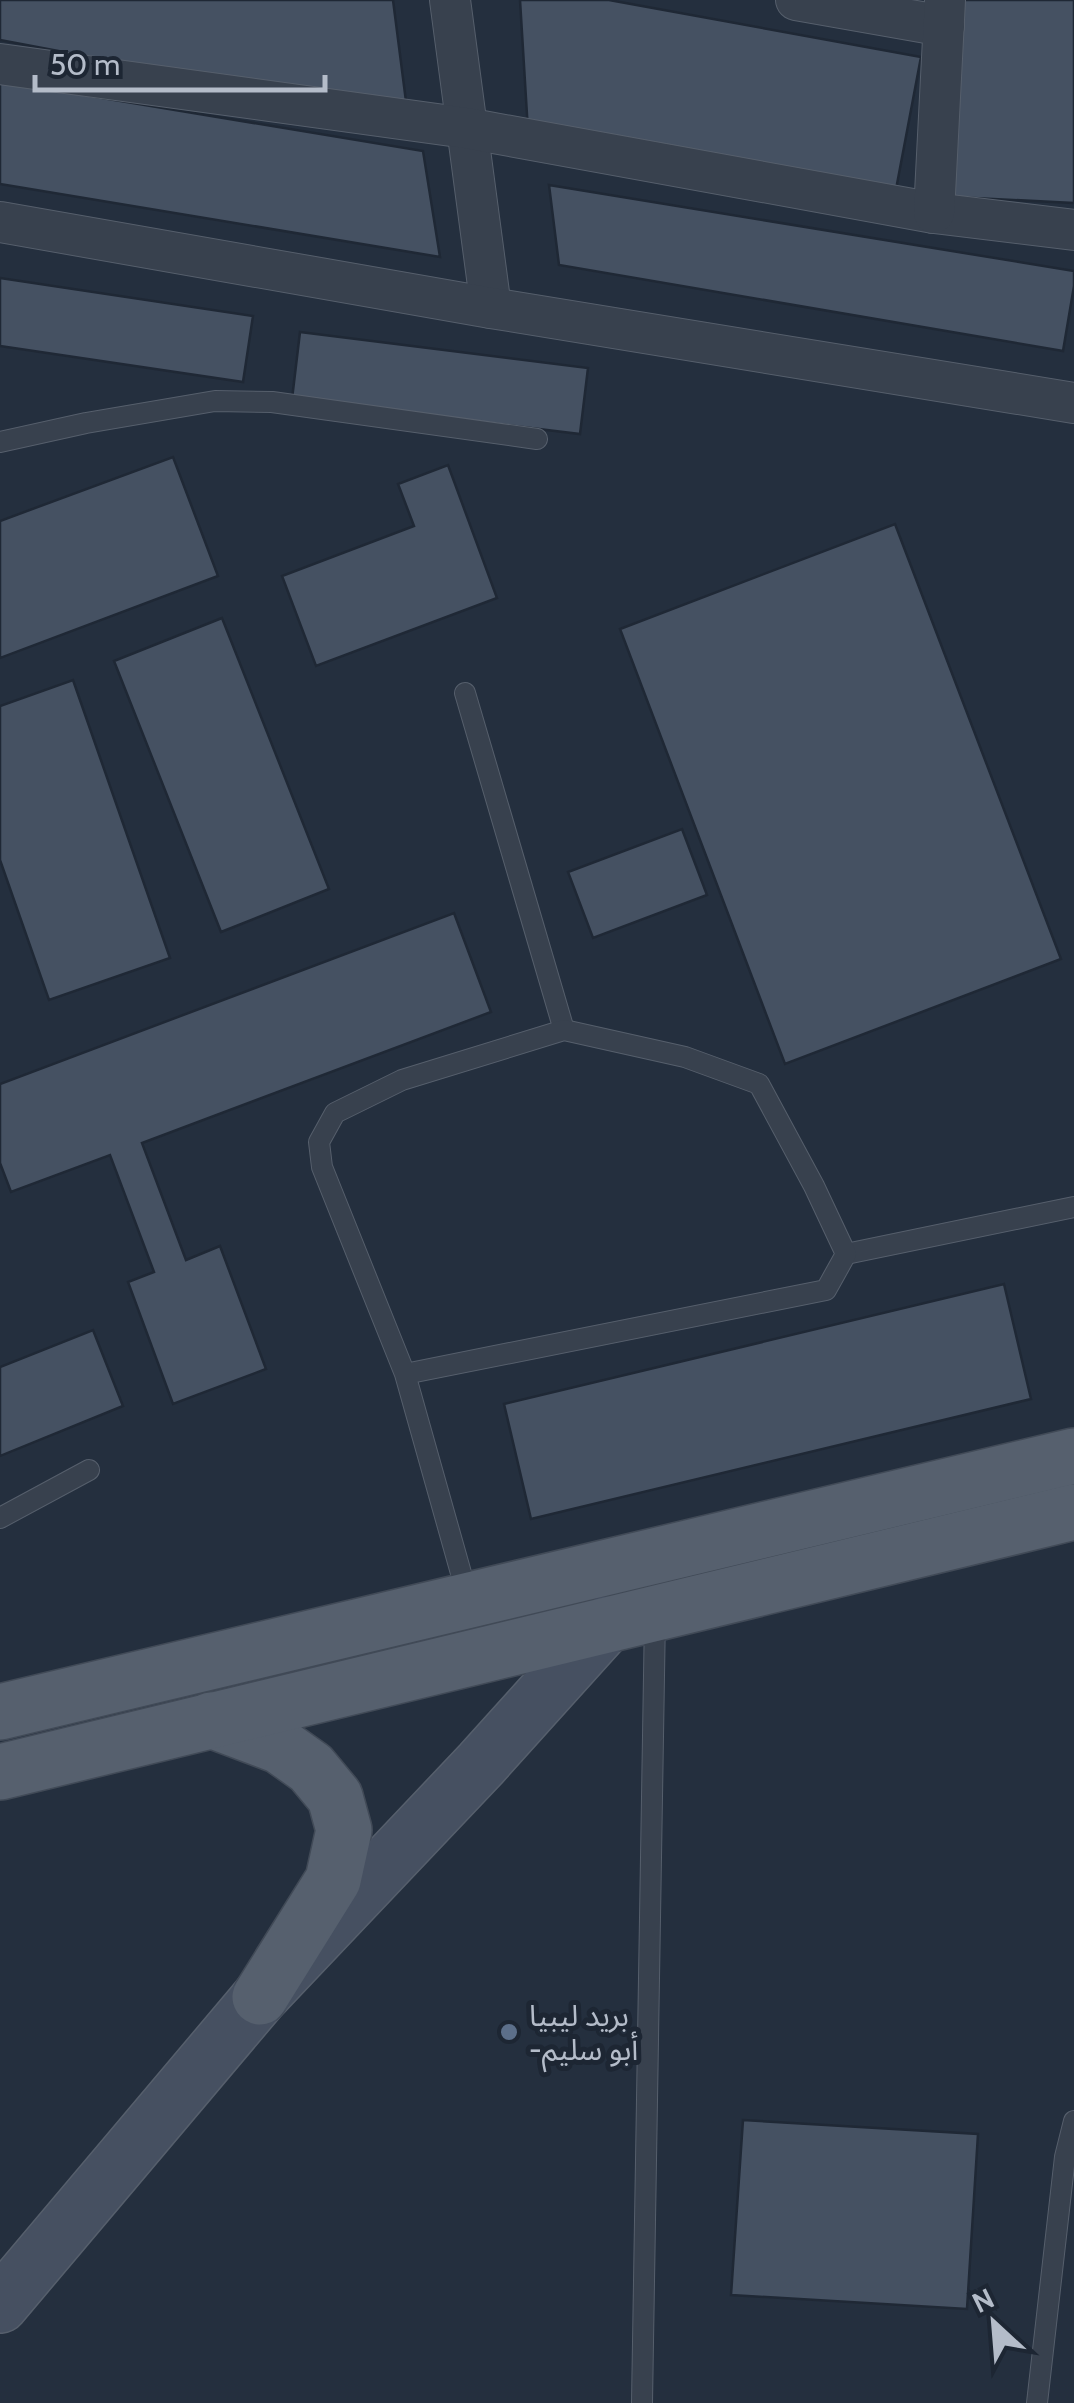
<svg xmlns="http://www.w3.org/2000/svg" width="1074" height="2403" font-family="Cabin,'Noto Sans Arabic',sans-serif">
<rect width="100%" height="100%" fill="#242f3e"/>
<g fill="#455162" stroke="#1f2835" stroke-width="2.5">
<polygon points="0,0 393,0 408,117 0,40"/>
<polygon points="520,0 609,0 921,57 894,200 528,131"/>
<polygon points="963,0 1074,0 1074,203 953,197"/>
<polygon points="0,81 423,151 440,257 0,184"/>
<polygon points="549,185 1074,271 1074,286 1063,351 559,265"/>
<polygon points="0,278 253,316 243,382 0,346"/>
<polygon points="300,332 588,368 580,434 292,399"/>
<polygon points="173,457 218,576 0,658 0,521"/>
<polygon points="448,465 497,598 316,666 282,576 414,526 398,484"/>
<polygon points="895,524 1061,959 785,1064 620,629"/>
<polygon points="222,618 329,889 221,932 114,661"/>
<polygon points="73,680 170,958 49,1000 0,860 0,706"/>
<polygon points="682,829 707,895 593,938 568,872"/>
<polygon points="454,913 491,1012 142,1143 186,1260 220,1246 266,1369 173,1404 128,1282 154,1272 110,1155 11,1192 0,1163 0,1084"/>
<polygon points="1004,1284 1031,1399 531,1519 504,1404"/>
<polygon points="93,1330 123,1406 0,1456 0,1367"/>
<polygon points="743,2120 978,2134 967,2309 731,2295"/>
</g>
<g fill="none" stroke-linecap="round" stroke-linejoin="round">
<defs>
<g id="lane">
<polyline points="0,442 86,423 215,401 272,402 537,439"/>
<polyline points="465,693 564,1030"/>
<polyline points="846,1254 1074,1207"/>
<polyline points="405,1374 826,1290 846,1254 814,1186 759,1084 685,1057 564,1030 402,1080 335,1113 319,1142 322,1167 405,1374 468,1598"/>
<polyline points="0,1518 89,1470"/>
<polyline points="642,2403 655,1615"/>
<polyline points="1037,2403 1065,2157 1074,2121"/>
</g>
<g id="street">
<polyline points="450,0 491,308"/>
<polyline points="796,0 944,26"/>
<polyline points="0,64 466,128 934,213 1074,230"/>
<polyline points="934,213 945,0"/>
<polyline points="0,222 491,308 1074,403"/>
</g>
<polyline id="secondary" points="0,2305 260,1997 481,1764 607,1624"/>
<g id="primary">
<polyline points="0,1712 1074,1456"/>
<polyline points="211,1720 280,1746 311,1768 335,1797 344,1830 333,1880 260,1997"/>
<polyline points="0,1772 1074,1512"/>
</g>
</defs>
<use href="#lane" stroke="#565f6c" stroke-width="22"/>
<use href="#street" stroke="#565f6c" stroke-width="42"/>
<use href="#secondary" stroke="#565f6c" stroke-width="58"/>
<use href="#primary" stroke="#414a57" stroke-width="58"/>
<use href="#lane" stroke="#38414e" stroke-width="20"/>
<use href="#street" stroke="#38414e" stroke-width="40"/>
<use href="#secondary" stroke="#465061" stroke-width="55"/>
<use href="#primary" stroke="#56606e" stroke-width="55"/>
</g>
<circle fill="#5c6f8a" stroke="#1d2633" stroke-width="4" cx="509" cy="2032" r="10"/>
<g text-anchor="middle" dominant-baseline="central" stroke-width="10" stroke-linejoin="round" paint-order="stroke">
<g font-size="30" fill="#b4bcc9" stroke="#1d2633" text-anchor="start">
<text x="529" y="2015">بريد ليبيا<tspan x="529" dy="34">-أبو سليم</tspan></text>
</g>
</g>
<g transform="translate(994 2323) rotate(334)" stroke="#1d2633" stroke-width="8" paint-order="stroke">
<path d="M0-8L18 38L0 25L-18 38Z" fill="#b4bcc9"/>
<text y="-15" font-size="28" font-weight="bold" text-anchor="middle" fill="#b4bcc9">N</text>
</g>
<path d="M35 75v15h290v-15" fill="none" stroke="#b4bcc9" stroke-width="5"/>
<text x="50" y="75" font-size="30" fill="#b4bcc9" stroke="#1d2633" stroke-width="8" paint-order="stroke">50 m</text>
</svg>
